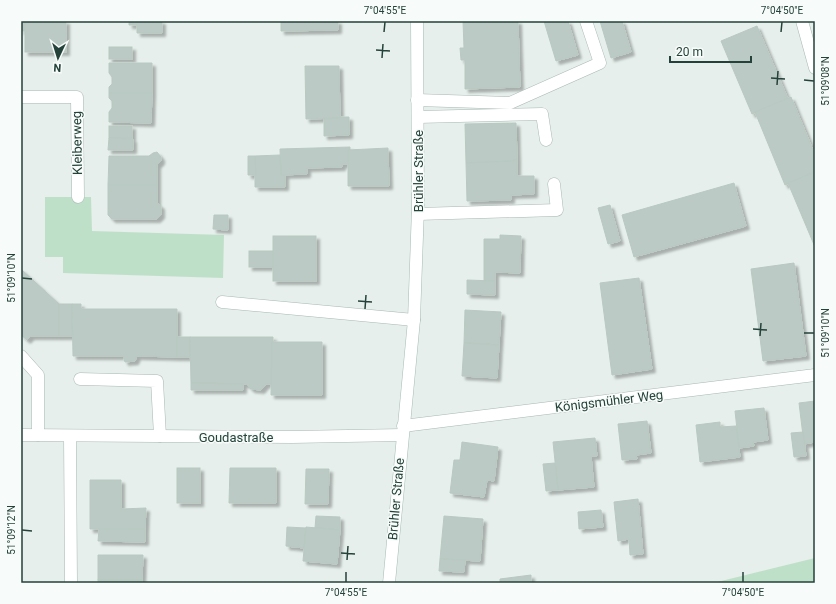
<svg xmlns="http://www.w3.org/2000/svg" width="836" height="604" font-family="Roboto,sans-serif">
<defs>
<filter id="shadow"><feDropShadow dx="3.5" dy="3.5" stdDeviation="1" flood-color="#0004"/></filter>
</defs>
<rect width="100%" height="100%" fill="#e6efeb"/>
<g fill="#bfe0c8">
<polygon points="45,197 91,197 92,231 224,235 223,278 63,273 63,257 45,257"/>
<polygon points="815,558 815,583 713,583"/>
</g>
<g fill="#bbcac4" stroke="#b8c9c2" filter="url(#shadow)">
<rect x="21" y="21" width="4" height="10"/>
<rect x="25" y="21" width="41" height="31"/>
<polygon points="129,21 162,21 162,33 137,33 137,25 129,25"/>
<polygon points="281,21 338,21 338,30 281,31"/>
<polygon points="463,21 518,21 520,87 465,89 465,60 461,60 460,48 464,48"/>
<polygon points="544,21 568,21 578,55 556,61"/>
<polygon points="600,21 622,21 631,52 611,58"/>
<polygon points="757,26 788,99 752,114 721,41"/>
<rect x="109" y="47" width="23" height="12"/>
<polygon points="109,63 152,63 152,93 109,93 109,87 112,84 112,77 109,73"/>
<polygon points="305,66 339,66 340,118 306,119"/>
<polygon points="109,93 152,93 151,123 109,122 109,112 112,108 112,101 109,98"/>
<polygon points="791,97 815,155 815,172 785,185 755,112"/>
<polygon points="340,117 349,117 349,135 324,136 324,119 340,118"/>
<polygon points="516,123 517,159 511,161 466,163 465,124"/>
<rect x="109" y="126" width="23" height="12"/>
<polygon points="109,138 133,139 133,150 108,150"/>
<polygon points="350,147 350,150 348,150 348,164 342,164 342,167 307,168 307,174 281,175 280,149"/>
<polygon points="388,148 389,186 348,186 348,150"/>
<polygon points="157,152 161,157 161,161 157,165 157,185 108,185 109,156 149,156 153,153"/>
<polygon points="280,155 281,175 285,175 285,187 255,187 255,156"/>
<polygon points="248,156 255,156 256,175 248,175"/>
<polygon points="517,159 517,176 534,176 534,194 511,195 511,200 467,201 466,163 511,161"/>
<polygon points="815,172 815,247 788,183"/>
<polygon points="734,183 746,226 634,257 622,215"/>
<polygon points="108,185 157,185 157,203 161,206 161,215 157,219 112,219 108,215"/>
<polygon points="610,205 620,241 608,244 598,208"/>
<polygon points="214,215 228,215 228,230 213,229"/>
<polygon points="500,235 521,236 520,273 495,272 495,281 484,281 484,239 500,239"/>
<rect x="273" y="236" width="43" height="45"/>
<rect x="249" y="251" width="24" height="16"/>
<polygon points="794,263 806,356 763,361 751,269"/>
<polygon points="21,269 59,304 59,336 31,336 27,340 21,335"/>
<polygon points="639,278 652,369 612,375 600,283"/>
<polygon points="467,280 495,281 495,295 467,294"/>
<rect x="59" y="304" width="13" height="32"/>
<polygon points="72,304 81,304 81,309 177,309 177,357 137,356 135,361 125,362 123,356 73,356"/>
<polygon points="465,310 501,312 499,345 464,343"/>
<rect x="177" y="337" width="13" height="20"/>
<polygon points="190,337 273,337 272,384 266,384 261,390 251,389 246,384 191,383"/>
<polygon points="272,342 322,342 322,395 271,395"/>
<polygon points="464,343 499,345 497,378 462,376"/>
<polygon points="191,383 243,384 243,390 191,390"/>
<polygon points="815,401 815,442 804,444 799,403"/>
<polygon points="764,408 768,440 753,442 754,446 739,448 735,411"/>
<polygon points="647,421 651,453 636,455 637,459 622,460 618,424"/>
<polygon points="720,422 720,427 736,426 740,457 700,462 696,425"/>
<polygon points="803,432 806,456 794,457 791,433"/>
<polygon points="595,438 597,456 591,456 594,487 558,490 553,442"/>
<polygon points="462,442 498,447 494,481 487,480 484,497 450,493 454,460 460,460"/>
<polygon points="555,463 558,490 546,491 543,464"/>
<rect x="177" y="468" width="23" height="35"/>
<polygon points="230,468 276,468 276,503 229,503"/>
<polygon points="306,469 329,469 328,504 305,504"/>
<polygon points="90,480 121,480 121,509 146,508 145,529 90,529"/>
<polygon points="638,499 643,554 630,555 629,539 618,541 614,502"/>
<polygon points="601,510 603,527 579,529 578,512"/>
<polygon points="316,516 340,517 340,530 315,528"/>
<polygon points="444,516 483,519 480,561 440,559"/>
<polygon points="287,527 306,528 304,548 286,546"/>
<polygon points="306,527 340,530 337,564 303,561"/>
<polygon points="99,529 145,529 145,542 98,541"/>
<polygon points="98,555 143,555 142,580 98,580"/>
<polygon points="440,559 465,560 464,572 439,571"/>
<polygon points="531,575 531,583 500,583 500,579"/>
<rect x="98" y="580" width="44" height="3"/>
</g>
<g fill="none" stroke-linecap="round" stroke-linejoin="round">
<defs>
<g id="lane">
<polyline points="802,21 815,68"/>
<polyline points="417,100 510,103 600,63 586,21"/>
<polyline points="418,117 542,114 546,140"/>
<polyline points="418,214 557,210 554,184"/>
<polyline points="80,379 157,381 160,436"/>
</g>
<g id="street">
<polyline points="21,97 77,97 78,197"/>
<polyline points="222,302 414,320"/>
<polyline points="21,356 38,375 38,435"/>
<polyline points="403,426 815,375"/>
<polyline points="21,435 292,437 402,435"/>
<polyline points="70,436 71,583"/>
</g>
<polyline id="secondary" points="389,583 414,320 418,208 417,21"/>
</defs>
<use href="#lane" stroke="#a8b8b2" stroke-width="13"/>
<use href="#street" stroke="#a8b8b2" stroke-width="13"/>
<use href="#secondary" stroke="#a4bbb3" stroke-width="13"/>
<use href="#lane" stroke="#fff" stroke-width="12"/>
<use href="#street" stroke="#fff" stroke-width="12"/>
<use href="#secondary" stroke="#fff" stroke-width="12"/>
</g>
<path fill="none" stroke="#24423a" stroke-width="1.5" d="M 384,32 L 385,22M 781,32 L 782,22M 376,50 L 390,51M 382,58 L 383,44M 771,78 L 785,79M 804,80 L 814,81M 777,85 L 778,71M 22,278 L 32,279M 358,301 L 372,302M 365,309 L 366,295M 753,329 L 767,330M 804,333 L 814,333M 760,336 L 761,323M 22,530 L 32,531M 341,553 L 355,554M 347,560 L 348,546M 346,582 L 346,572M 743,582 L 743,572"/>
<g text-anchor="middle" dominant-baseline="central" stroke-width="3" stroke-linejoin="round" paint-order="stroke">
<g font-size="13" fill="#24423a" stroke="#f7fbf9">
<text transform="translate(77 143) rotate(-91)">Kleiberweg</text>
<text transform="translate(418 171) rotate(-90)">Brühler Straße</text>
<text transform="translate(609 401) rotate(-7)">Königsmühler Weg</text>
<text x="236" y="437">Goudastraße</text>
<text transform="translate(396 499) rotate(-85)">Brühler Straße</text>
</g>
</g>
<rect width="836" height="604" fill="none" stroke="#f7fbf9" stroke-width="44"/>
<g transform="translate(58 58) rotate(184)" stroke="#f7fbf9" stroke-width="3" paint-order="stroke">
<path d="M0-3L7 15L0 10L-7 15Z" fill="#24423a"/>
<text y="-6" font-size="11" font-weight="bold" text-anchor="middle" fill="#24423a">N</text>
</g>
<path d="M670 56v6h81v-6" fill="none" stroke="#24423a" stroke-width="2"/>
<text x="676" y="56" font-size="12" fill="#24423a" stroke="#f7fbf9" stroke-width="3" paint-order="stroke">20 m</text>
<rect x="22" y="22" width="792" height="560" fill="none" stroke="#24423a" stroke-width="1.5"/>
<g font-size="10" text-anchor="middle" fill="#24423a">
<text x="385" y="14">7°04'55"E</text>
<text x="782" y="14">7°04'50"E</text>
<text transform="translate(825 81) rotate(-90)" y="4">51°09'08"N</text>
<text transform="translate(11 278) rotate(-90)" y="4">51°09'10"N</text>
<text transform="translate(825 333) rotate(-90)" y="4">51°09'10"N</text>
<text transform="translate(11 530) rotate(-90)" y="4">51°09'12"N</text>
<text x="346" y="596">7°04'55"E</text>
<text x="743" y="596">7°04'50"E</text>
</g>
</svg>
